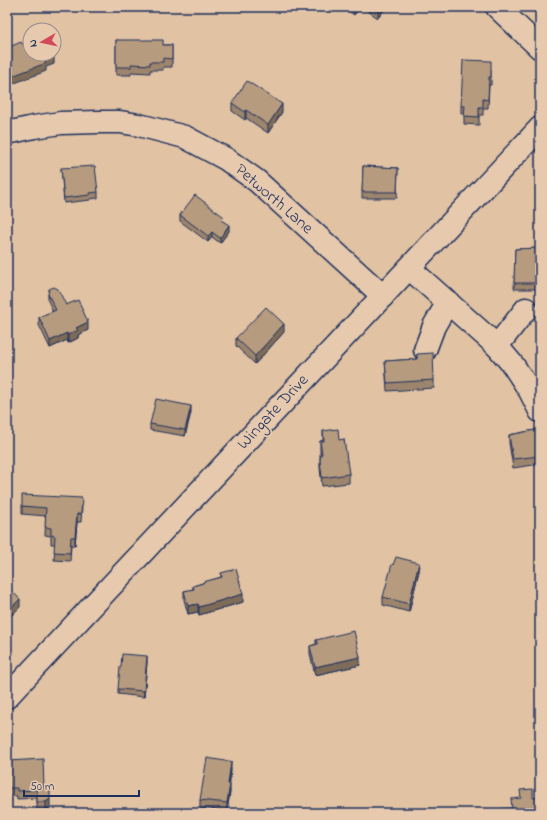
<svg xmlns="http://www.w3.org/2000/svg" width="547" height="820" font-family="'Indie Flower',sans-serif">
<rect width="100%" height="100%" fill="#e1c2a2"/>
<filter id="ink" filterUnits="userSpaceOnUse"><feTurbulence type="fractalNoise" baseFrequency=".025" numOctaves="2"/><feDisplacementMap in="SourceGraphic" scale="8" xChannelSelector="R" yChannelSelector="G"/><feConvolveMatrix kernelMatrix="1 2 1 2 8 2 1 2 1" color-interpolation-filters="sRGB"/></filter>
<g filter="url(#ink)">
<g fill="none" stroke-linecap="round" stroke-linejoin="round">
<defs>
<g id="minor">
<polyline points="497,7 540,48"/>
<polyline points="7,133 34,127 61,123 98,122 120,122 139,125 185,137 226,159 257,181 383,296"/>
<polyline points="409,268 497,346 513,365 530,391 540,411"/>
<polyline points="497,346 526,309"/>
<polyline points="425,350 434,326 448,302"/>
<polyline points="7,697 540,128"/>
</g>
</defs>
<use href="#minor" stroke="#1b2f5e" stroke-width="25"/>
<use href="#minor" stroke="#e7caae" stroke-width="22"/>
</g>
<g fill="#9d856d" stroke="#1b2f5e">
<polygon points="343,7 360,7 354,15"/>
<polygon points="362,7 386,7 378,18"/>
<polygon points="116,40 163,45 172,45 172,67 163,67 163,70 150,70 150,73 131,72 131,75 116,75"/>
<polygon points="491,69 491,85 489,85 488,108 483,108 483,115 479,115 479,125 464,124 464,114 461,114 461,106"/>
<polygon points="232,103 282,112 268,133 246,118 245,120 232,111"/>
<polygon points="363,166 398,168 397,198 362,198"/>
<polygon points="61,168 98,192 98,198 90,199 90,200 64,203"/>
<polygon points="180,215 224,222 229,231 220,243 212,237 208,242 180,221"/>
<polygon points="540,248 540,289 514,289 515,249"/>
<polygon points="48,294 66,305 88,330 78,335 78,338 68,343 67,340 50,348 39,325 39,317 53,311 48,301"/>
<polygon points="284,332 255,364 236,346 236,338"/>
<polygon points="417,354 434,380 434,388 387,391 385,361 417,359"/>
<polygon points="191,412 185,436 150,430 150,424"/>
<polygon points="540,429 540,464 513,468 509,443 509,435"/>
<polygon points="323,431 339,440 349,474 349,483 322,486 320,468 320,441 323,441"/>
<polygon points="22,506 82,506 81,522 77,522 75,545 71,545 70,561 54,560 55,544 51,544 51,536 45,535 46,516 22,514"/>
<polygon points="419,571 409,612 383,605 383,597"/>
<polygon points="221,573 243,602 199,615 198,612 188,614 184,600 184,591 193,589 193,586 221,577"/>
<polygon points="316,640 360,665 315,675 310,654 310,646 316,644"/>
<polygon points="147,662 144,697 118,694 118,689"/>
<polygon points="8,761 44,788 50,807 46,810 37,810 37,798 17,799 17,796 9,796"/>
<polygon points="231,770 229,784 230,792 227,811 200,808 200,800"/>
</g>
<g fill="#7f6c59" stroke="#1b2f5e">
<polygon points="354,7 360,7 354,15"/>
<polygon points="380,7 386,7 378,18 378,10"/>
<polygon points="54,56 54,64 46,67 46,71 7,86 7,78 44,59"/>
<polygon points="282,104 282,112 268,133 268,125"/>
<polygon points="246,110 246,118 245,120 245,112"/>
<polygon points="229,225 229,231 220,243 220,238"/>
<polygon points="212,232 212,237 208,242 208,236"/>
<polygon points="88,322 88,330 78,335 78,338 68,343 68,335 76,328"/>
<polygon points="284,324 284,332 255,364 255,356"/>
<polygon points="67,333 67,340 50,348 50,341"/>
<polygon points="191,406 191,412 185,436 185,430"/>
<polygon points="77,514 77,522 75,545 75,537"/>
<polygon points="419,563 419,571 409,612 409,604"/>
<polygon points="243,594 243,602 199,615 199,607"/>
<polygon points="20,599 20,607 7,620 7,612"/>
<polygon points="198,604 198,612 188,614 188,606"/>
<polygon points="147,656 147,662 144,697 144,691"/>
<polygon points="360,657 360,665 315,675 315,667"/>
<polygon points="231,762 231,770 228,792 228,784"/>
<polygon points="230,784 230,792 227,811 227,803"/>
<polygon points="50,799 50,807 46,810 46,802"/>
</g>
<g fill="#b69b7f" stroke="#1b2f5e">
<polygon points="374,7 380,7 378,10"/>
<polygon points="116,40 163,40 163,45 172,45 172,59 163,58 163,62 150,62 150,65 131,64 131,67 116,67"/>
<polygon points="21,42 22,44 30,42 30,54 53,54 54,56 44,59 46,63 7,78 7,48"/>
<polygon points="463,60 491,61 491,77 489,77 488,100 483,99 483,107 479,107 479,117 464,116 465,106 461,106"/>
<polygon points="247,81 282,104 268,125 246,110 245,112 232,103"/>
<polygon points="95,166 98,192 90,193 90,195 64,198 61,168"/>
<polygon points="363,166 398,168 397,192 362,192"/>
<polygon points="195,195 224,217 221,220 229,225 220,238 212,232 208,236 180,215"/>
<polygon points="540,248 540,283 514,283 515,249"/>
<polygon points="54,287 58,289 66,305 78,300 88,322 76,328 78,330 68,335 67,333 50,341 39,317 56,310 48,294 49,289"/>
<polygon points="266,307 284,324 255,356 236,338"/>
<polygon points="433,353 434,380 387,383 385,361 417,359 417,354"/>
<polygon points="156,399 191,406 185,430 150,424"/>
<polygon points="338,429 339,440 344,439 349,474 322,478 320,460 321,454 322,454 320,441 324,441 323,431"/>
<polygon points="540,429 540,456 513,459 509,435"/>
<polygon points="22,495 82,498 81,514 77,514 75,537 71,537 70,553 54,552 55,536 51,535 51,528 45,527 46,508 22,506"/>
<polygon points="396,557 419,563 409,604 383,597 392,564 393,565"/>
<polygon points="236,569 243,594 199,607 198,604 188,606 184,591 194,589 193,586 203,583 203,582 222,577 221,573"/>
<polygon points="7,587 20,599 7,612"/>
<polygon points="354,631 360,657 315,667 310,646 318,644 316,640"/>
<polygon points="122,654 147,656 144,691 118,689 120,667 121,667"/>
<polygon points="207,758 231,762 228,784 230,784 227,803 200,800"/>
<polygon points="43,759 44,788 50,787 50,799 46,802 37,802 37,790 17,791 17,788 9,788 8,761"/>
<polygon points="533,789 533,798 540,797 540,813 502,813 502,809 512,808 511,799 521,798 520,790"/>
</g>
</g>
<g text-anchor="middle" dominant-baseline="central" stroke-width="3.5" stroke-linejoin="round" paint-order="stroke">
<g font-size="17" fill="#1b2f5e" stroke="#e7caae">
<text transform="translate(274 199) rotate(41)">Petworth Lane</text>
<text transform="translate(273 412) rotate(-47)">Wingate Drive</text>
</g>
</g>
<rect width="547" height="820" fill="none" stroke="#e7caae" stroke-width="24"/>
<rect x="12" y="12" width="523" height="796" fill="none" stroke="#1b2f5e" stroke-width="1.5" filter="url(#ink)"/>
<g transform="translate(42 42) rotate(261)"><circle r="19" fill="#e7caae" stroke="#958c8e"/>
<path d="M0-3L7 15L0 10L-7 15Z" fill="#d1495b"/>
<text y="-6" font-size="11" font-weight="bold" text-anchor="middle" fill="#1b2f5e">N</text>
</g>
<path d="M24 790v6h115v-6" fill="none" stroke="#1b2f5e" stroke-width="2"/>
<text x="30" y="790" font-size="12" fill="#1b2f5e" stroke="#e7caae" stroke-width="3" paint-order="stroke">50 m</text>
</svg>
